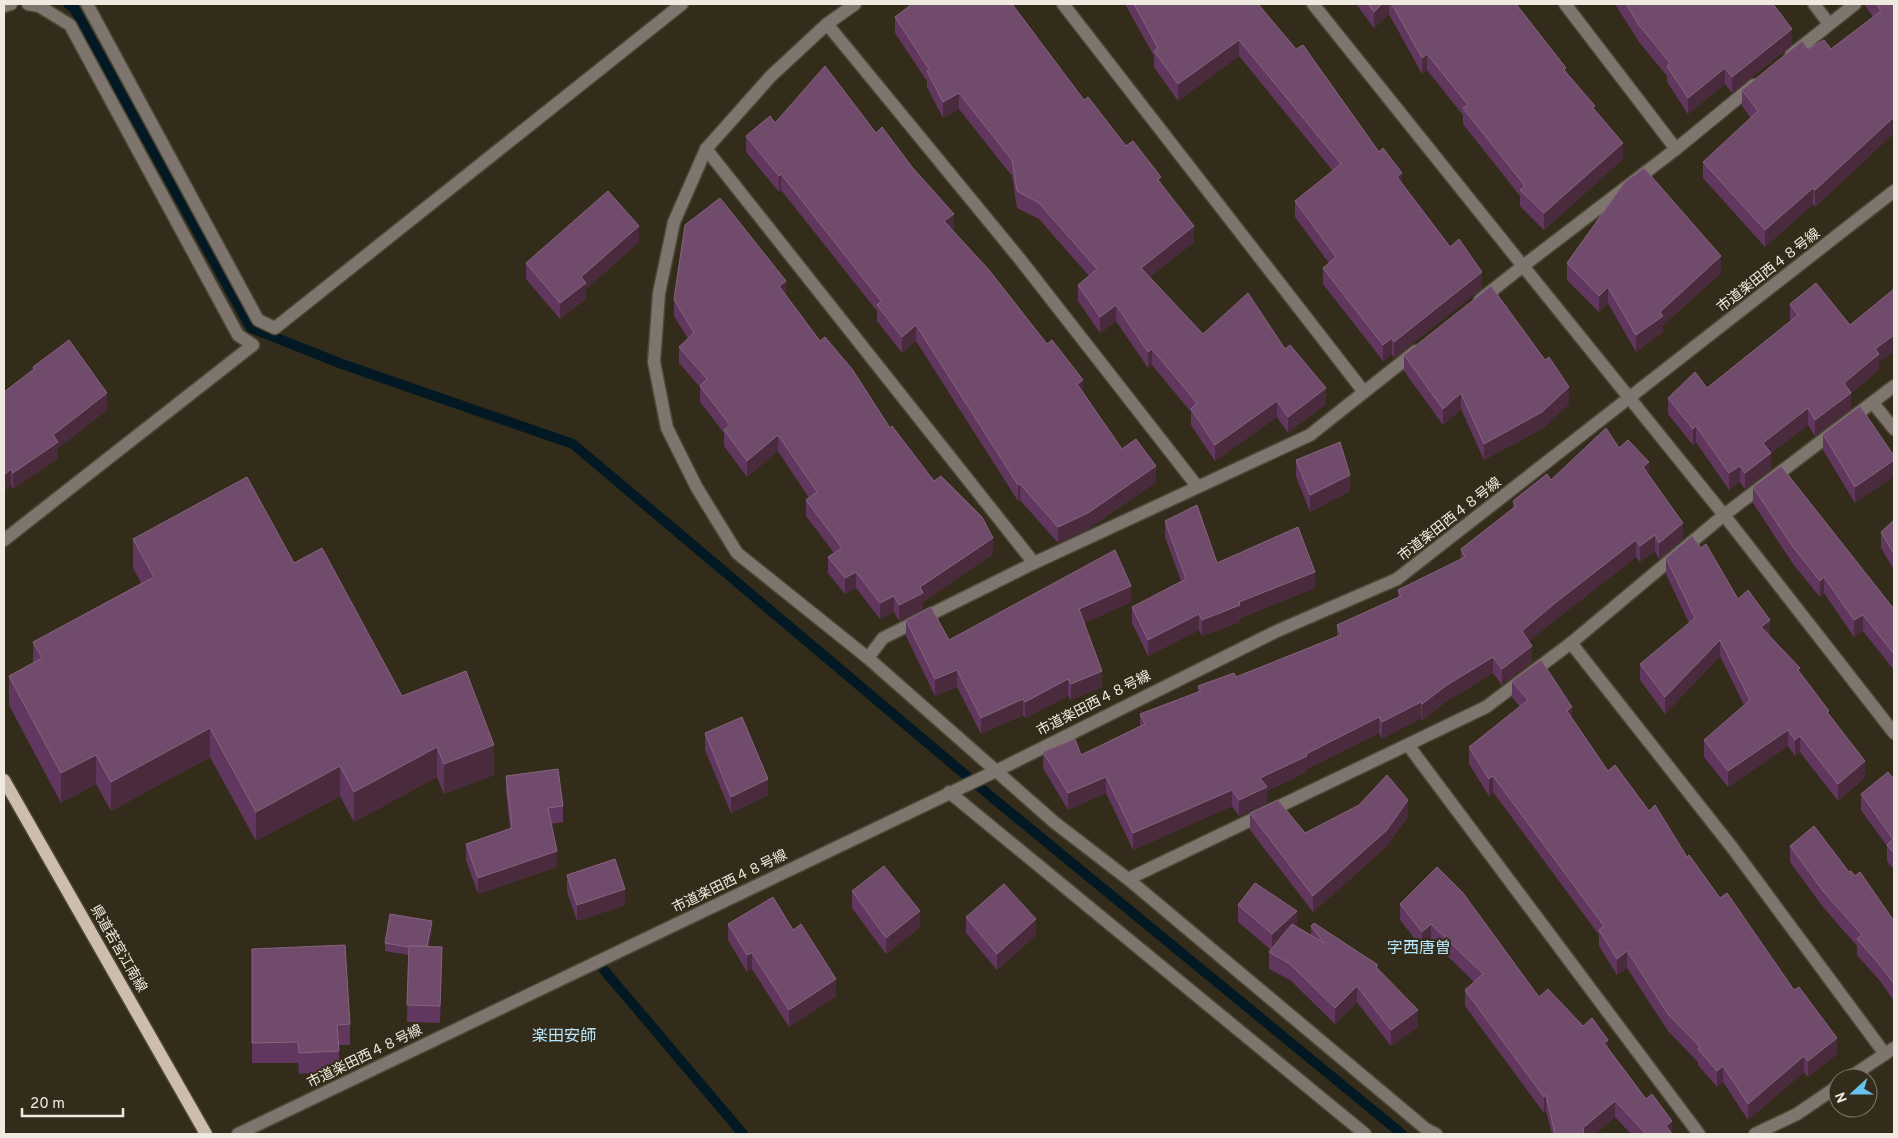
<svg xmlns="http://www.w3.org/2000/svg" width="1898" height="1138" font-family="Overpass,'Noto Sans JP',sans-serif">
<rect width="100%" height="100%" fill="#332c1a"/>
<g fill="none" stroke-linecap="round" stroke-linejoin="round">
<g stroke="#021923" stroke-width="10">
<polyline points="68,4 74,8 251,328 342,364 573,444 994,799 1402,1134"/>
<polyline points="604,970 743,1134"/>
</g>
<defs>
<g id="minor">
<polyline points="87,4 258,320 275,328 682,4"/>
<polyline points="855,4 827,24 771,76 706,149 674,222 659,293 654,362 667,428 697,488 737,553 868,658 1054,822 1128,879 1426,1129 1436,1134"/>
<polyline points="1063,4 1364,392"/>
<polyline points="1313,4 1523,266 1480,300"/>
<polyline points="1565,4 1676,149"/>
<polyline points="1814,4 1829,24"/>
<polyline points="4,6 11,4"/>
<polyline points="827,24 1019,258 1197,486"/>
<polyline points="1791,55 1855,4"/>
<polyline points="1754,85 1676,149 1523,266 1724,515 1894,733"/>
<polyline points="706,149 1034,563"/>
<polyline points="1873,403 1894,429"/>
<polyline points="4,540 253,345 238,335 70,25 39,6 28,4"/>
<polyline points="1571,643 1731,846 1885,1054"/>
<polyline points="868,658 883,638 1034,563 1310,435 1416,351"/>
<polyline points="1408,745 1699,1134"/>
<polyline points="949,792 1365,1134"/>
<polyline points="1128,879 1486,707 1571,643 1724,515 1894,386"/>
<polyline points="1849,1078 1894,1048"/>
<polyline points="238,1134 996,771 1277,631 1397,579 1894,191"/>
<polyline points="1755,1134 1797,1114 1838,1086"/>
</g>
<polyline id="major" points="4,780 206,1134"/>
</defs>
<use href="#minor" stroke="#4d4736" stroke-width="15"/>
<use href="#major" stroke="#4d4736" stroke-width="15"/>
<use href="#minor" stroke="#7d756e" stroke-width="12"/>
<use href="#major" stroke="#cdbdaf" stroke-width="12"/>
</g>
<g fill="#62375f">
<polygon points="1125,4 1258,4 1402,183 1482,288 1394,358 1392,354 1383,361 1323,284 1323,268 1329,263 1295,217 1295,201 1333,171 1239,56 1178,101 1154,67 1154,56"/>
<polygon points="1356,4 1516,4 1595,111 1623,159 1544,230 1520,206 1520,196 1463,124 1463,115 1427,70 1422,74 1389,14 1374,28"/>
<polygon points="1615,4 1773,4 1792,45 1732,93 1725,84 1688,114 1667,82 1667,76 1639,42"/>
<polygon points="1864,4 1894,4 1894,133 1815,207 1813,204 1765,247 1703,178 1703,162 1751,118 1742,106 1742,90 1808,49 1831,49 1873,17"/>
<polygon points="895,17 1084,100 1161,183 1194,242 1150,277 1203,334 1285,349 1326,404 1288,433 1277,417 1215,461 1191,425 1191,412 1152,365 1148,368 1116,321 1100,333 1078,301 1078,285 1089,276 1039,219 1017,208 1012,176 959,109 943,118 927,87 927,81 895,33"/>
<polygon points="775,123 876,133 954,230 953,231 1083,392 1122,449 1156,482 1088,529 1058,543 1020,500 1018,501 916,341 902,353 877,321 877,311 781,190 779,192 746,152 746,136"/>
<polygon points="639,242 586,289 586,299 560,319 526,279 526,263"/>
<polygon points="1567,263 1721,273 1663,325 1663,332 1636,352 1608,303 1599,312 1567,280"/>
<polygon points="786,296 820,341 993,554 923,602 923,609 899,621 894,612 880,619 856,588 845,594 828,573 828,557 834,553 806,516 806,500 809,498 778,451 747,477 724,446 724,433 700,402 700,387 679,363 679,347 688,339 674,316 674,299"/>
<polygon points="1790,304 1850,325 1879,362 1879,370 1851,393 1851,409 1815,436 1808,425 1771,453 1771,469 1745,489 1740,482 1729,490 1696,442 1693,445 1668,414 1668,398 1707,388 1791,321 1790,320"/>
<polygon points="1404,355 1569,404 1542,429 1484,460 1461,409 1443,425 1404,371"/>
<polygon points="33,367 107,410 58,448 58,458 13,489 11,485 4,491 33,370"/>
<polygon points="1823,434 1894,456 1894,476 1855,503 1823,450"/>
<polygon points="1619,448 1649,475 1683,539 1659,559 1655,551 1640,562 1636,557 1554,621 1529,641 1532,662 1502,685 1493,673 1447,701 1422,721 1421,718 1382,739 1379,733 1307,769 1307,772 1267,791 1267,803 1239,816 1232,806 1133,850 1106,793 1068,810 1043,768 1043,752 1081,755 1140,726 1140,714 1198,692 1198,686 1236,677 1337,636 1337,625 1398,598 1398,590 1461,559 1461,549 1513,509 1513,501 1551,480"/>
<polygon points="1296,460 1350,491 1310,512 1296,476"/>
<polygon points="1753,487 1894,609 1894,670 1863,631 1854,637 1824,593 1820,597 1793,564 1753,503"/>
<polygon points="1894,520 1894,570 1881,548 1881,532"/>
<polygon points="1165,521 1217,563 1315,588 1240,618 1240,622 1202,636 1199,630 1148,656 1132,623 1132,607 1181,581 1165,537"/>
<polygon points="133,539 294,563 402,696 494,775 444,794 437,777 354,822 340,796 256,841 210,757 111,811 96,784 61,803 9,705 9,676 33,663 33,642 141,583 133,568"/>
<polygon points="1666,558 1738,599 1800,673 1829,715 1865,777 1838,801 1800,752 1795,756 1788,746 1728,787 1704,757 1704,740 1744,705 1720,656 1665,714 1640,680 1640,664 1689,623 1666,574"/>
<polygon points="1131,602 1084,623 1102,687 1071,700 1068,696 1025,718 1023,715 981,734 957,687 935,696 906,636 906,620 949,640"/>
<polygon points="1512,681 1572,718 1608,771 1649,811 1720,898 1837,1054 1808,1077 1804,1072 1748,1120 1723,1082 1717,1087 1698,1065 1698,1062 1668,1031 1627,968 1617,975 1599,946 1599,935 1493,792 1489,796 1469,764 1469,747 1520,707 1512,697"/>
<polygon points="705,733 768,795 731,813 705,750"/>
<polygon points="506,776 563,806 563,822 551,824 557,867 478,894 466,860 466,844 510,828 506,792"/>
<polygon points="1894,780 1894,870 1887,861 1887,846 1861,810 1861,794"/>
<polygon points="1250,813 1305,833 1408,816 1387,846 1313,912 1250,830"/>
<polygon points="1790,846 1849,872 1855,876 1894,921 1894,1001 1880,981 1857,955 1857,946 1823,907 1790,862"/>
<polygon points="567,875 625,905 577,921 567,892"/>
<polygon points="852,891 920,927 886,954 852,908"/>
<polygon points="1400,904 1583,1026 1608,1048 1646,1099 1672,1121 1672,1134 1631,1134 1615,1117 1595,1134 1552,1134 1546,1111 1544,1113 1465,1006 1465,990 1474,982 1431,940 1422,948 1400,920"/>
<polygon points="1238,905 1297,927 1311,935 1311,926 1378,968 1418,1027 1391,1046 1357,1002 1335,1024 1290,980 1269,969 1269,952 1271,950 1238,922"/>
<polygon points="966,917 1036,935 997,970 966,933"/>
<polygon points="728,924 793,930 836,996 789,1027 752,969 747,972 728,940"/>
<polygon points="432,930 429,946 442,963 440,1023 407,1022 408,955 385,951 385,943"/>
<polygon points="252,949 350,1024 350,1045 339,1045 339,1071 299,1074 298,1063 252,1063"/>
</g>
<g fill="#492b3d">
<polygon points="1382,4 1389,4 1389,14 1374,28 1374,12"/>
<polygon points="1792,29 1792,45 1732,93 1732,77"/>
<polygon points="1239,40 1239,56 1178,101 1178,84"/>
<polygon points="1427,54 1427,70 1422,74 1422,58"/>
<polygon points="1725,68 1725,84 1688,114 1688,98"/>
<polygon points="959,93 959,109 943,118 943,102"/>
<polygon points="1894,117 1894,133 1815,207 1815,190"/>
<polygon points="1623,143 1623,159 1544,230 1544,213"/>
<polygon points="1402,173 1402,189 1397,177"/>
<polygon points="781,174 781,190 779,192 779,176"/>
<polygon points="1813,188 1813,204 1765,247 1765,230"/>
<polygon points="954,214 954,230 944,237 944,221"/>
<polygon points="639,226 639,242 586,289 586,299 560,319 560,303 581,277"/>
<polygon points="1194,226 1194,242 1141,284 1141,268"/>
<polygon points="1721,256 1721,273 1663,325 1663,332 1636,352 1636,335 1660,312"/>
<polygon points="1482,272 1482,288 1394,358 1394,342"/>
<polygon points="786,281 786,297 779,286"/>
<polygon points="1608,287 1608,303 1599,312 1599,296"/>
<polygon points="1116,305 1116,321 1100,333 1100,317"/>
<polygon points="916,325 916,341 902,353 902,337"/>
<polygon points="1894,335 1894,352 1879,362 1879,370 1851,393 1851,409 1815,436 1815,420 1844,383 1875,349"/>
<polygon points="1392,338 1392,354 1383,361 1383,345"/>
<polygon points="1152,349 1152,365 1148,368 1148,352"/>
<polygon points="1083,380 1083,396 1077,384"/>
<polygon points="1569,387 1569,404 1542,429 1484,460 1484,444"/>
<polygon points="1326,388 1326,404 1288,433 1288,417"/>
<polygon points="107,393 107,410 58,448 58,458 13,489 13,473 53,435"/>
<polygon points="1461,393 1461,409 1443,425 1443,409"/>
<polygon points="1277,401 1277,417 1215,461 1215,445"/>
<polygon points="1808,408 1808,425 1771,453 1771,469 1745,489 1745,473 1763,443"/>
<polygon points="1696,426 1696,442 1693,445 1693,429"/>
<polygon points="778,435 778,451 747,477 747,461"/>
<polygon points="1894,460 1894,476 1855,503 1855,487"/>
<polygon points="1649,462 1649,478 1643,467"/>
<polygon points="1156,466 1156,482 1088,529 1058,543 1058,527"/>
<polygon points="1740,466 1740,482 1729,490 1729,473"/>
<polygon points="11,469 11,485 4,491 4,475"/>
<polygon points="1350,475 1350,491 1310,512 1310,495"/>
<polygon points="1020,484 1020,500 1018,501 1018,485"/>
<polygon points="1683,523 1683,539 1659,559 1659,543"/>
<polygon points="1655,535 1655,551 1640,562 1640,546"/>
<polygon points="993,538 993,554 923,602 923,609 899,621 899,605 920,587"/>
<polygon points="1636,540 1636,557 1554,621 1522,647 1522,631 1554,604"/>
<polygon points="856,572 856,588 845,594 845,578"/>
<polygon points="1315,572 1315,588 1240,618 1240,622 1202,636 1202,620 1239,602"/>
<polygon points="1824,577 1824,593 1820,597 1820,581"/>
<polygon points="1131,586 1131,602 1079,625 1079,609"/>
<polygon points="894,596 894,612 880,619 880,603"/>
<polygon points="1199,614 1199,630 1148,656 1148,640"/>
<polygon points="1863,615 1863,631 1854,637 1854,620"/>
<polygon points="1770,620 1770,636 1761,644 1761,627"/>
<polygon points="1720,640 1720,656 1665,714 1665,697"/>
<polygon points="1532,646 1532,662 1502,685 1502,669"/>
<polygon points="1493,657 1493,673 1447,701 1422,721 1422,704 1447,685"/>
<polygon points="957,670 957,687 935,696 935,679"/>
<polygon points="1102,671 1102,687 1071,700 1071,684"/>
<polygon points="1068,679 1068,696 1025,718 1025,702"/>
<polygon points="1023,699 1023,715 981,734 981,718"/>
<polygon points="1421,702 1421,718 1382,739 1382,722"/>
<polygon points="1572,707 1572,723 1567,711"/>
<polygon points="1379,717 1379,733 1307,769 1307,772 1267,791 1267,803 1239,816 1239,800 1260,778 1306,754"/>
<polygon points="210,728 210,757 111,811 111,782"/>
<polygon points="1788,730 1788,746 1728,787 1728,771"/>
<polygon points="1800,736 1800,752 1795,756 1795,740"/>
<polygon points="494,745 494,775 444,794 444,764"/>
<polygon points="437,747 437,777 354,822 354,792"/>
<polygon points="96,755 96,784 61,803 61,773"/>
<polygon points="1865,761 1865,777 1838,801 1838,784"/>
<polygon points="340,766 340,796 256,841 256,812"/>
<polygon points="1493,776 1493,792 1489,796 1489,779"/>
<polygon points="1106,777 1106,793 1068,810 1068,793"/>
<polygon points="768,779 768,795 731,813 731,797"/>
<polygon points="1232,790 1232,806 1133,850 1133,833"/>
<polygon points="1408,800 1408,816 1387,846 1313,912 1313,896"/>
<polygon points="557,851 557,867 478,894 478,878"/>
<polygon points="625,889 625,905 577,921 577,905"/>
<polygon points="920,911 920,927 886,954 886,938"/>
<polygon points="1297,911 1297,927 1272,950 1272,934"/>
<polygon points="1036,919 1036,935 997,970 997,954"/>
<polygon points="432,921 432,930 427,959 427,951"/>
<polygon points="1431,924 1431,940 1422,948 1422,932"/>
<polygon points="442,947 442,963 440,1023 440,1006"/>
<polygon points="1627,951 1627,968 1617,975 1617,959"/>
<polygon points="752,953 752,969 747,972 747,955"/>
<polygon points="836,979 836,996 789,1027 789,1010"/>
<polygon points="1357,986 1357,1002 1335,1024 1335,1008"/>
<polygon points="1418,1010 1418,1027 1391,1046 1391,1030"/>
<polygon points="1837,1038 1837,1054 1808,1077 1808,1061"/>
<polygon points="1608,1040 1608,1056 1604,1043"/>
<polygon points="1804,1056 1804,1072 1748,1120 1748,1104"/>
<polygon points="1723,1066 1723,1082 1717,1087 1717,1071"/>
<polygon points="1546,1095 1546,1111 1544,1113 1544,1097"/>
<polygon points="1615,1101 1615,1117 1595,1134 1583,1134 1583,1128"/>
<polygon points="1672,1121 1672,1134 1666,1126"/>
</g>
<g fill="#714b6c" stroke="#85647e">
<polygon points="912,4 1012,4 1084,100 1088,97 1126,146 1133,141 1161,177 1158,180 1194,226 1141,268 1203,334 1248,293 1285,349 1290,345 1326,388 1288,417 1277,401 1215,445 1191,409 1197,403 1152,349 1148,352 1116,305 1100,317 1078,285 1097,269 1039,203 1017,191 1012,160 959,93 943,102 927,71 929,69 895,17"/>
<polygon points="1134,4 1258,4 1296,49 1303,45 1379,152 1383,148 1402,173 1397,177 1450,247 1459,239 1482,272 1394,342 1392,338 1383,345 1323,268 1336,257 1295,201 1341,164 1239,40 1178,84 1154,51 1158,48"/>
<polygon points="1368,4 1382,4 1374,12"/>
<polygon points="1392,4 1516,4 1566,68 1564,70 1595,106 1593,108 1623,143 1544,213 1520,190 1525,186 1463,108 1468,105 1427,54 1422,58"/>
<polygon points="1626,4 1773,4 1792,29 1732,77 1725,68 1688,98 1667,66 1670,63 1639,25"/>
<polygon points="1876,4 1894,4 1894,117 1815,190 1813,188 1765,230 1703,162 1758,111 1742,90 1802,41 1808,49 1824,40 1831,49 1881,11"/>
<polygon points="825,66 876,133 882,127 912,167 954,214 944,221 989,270 1047,344 1052,340 1083,380 1077,384 1122,449 1136,439 1156,466 1088,513 1058,527 1020,484 1018,485 916,325 902,337 877,305 881,301 781,174 779,176 746,136 770,116 775,123"/>
<polygon points="1644,168 1721,256 1660,312 1663,316 1636,335 1608,287 1599,296 1567,263 1625,182"/>
<polygon points="608,191 639,226 581,277 586,283 560,303 526,263"/>
<polygon points="720,198 786,281 779,286 820,341 825,337 852,369 890,428 892,426 934,481 941,476 982,517 993,538 920,587 923,593 899,605 894,596 880,603 856,572 845,578 828,557 842,548 806,500 817,492 778,435 747,461 724,430 730,425 700,386 707,379 679,347 694,333 674,299 685,225"/>
<polygon points="1816,283 1850,325 1894,289 1894,335 1875,349 1879,354 1844,383 1851,393 1815,420 1808,408 1763,443 1771,453 1745,473 1740,466 1729,473 1696,426 1693,429 1668,398 1695,372 1707,388 1798,315 1790,304"/>
<polygon points="1491,286 1545,360 1549,357 1569,387 1542,412 1484,444 1461,393 1443,409 1404,355"/>
<polygon points="69,340 107,393 53,435 58,442 13,473 11,469 4,475 4,392 34,369 33,367"/>
<polygon points="1860,406 1894,456 1894,460 1855,487 1823,434"/>
<polygon points="1606,428 1619,448 1628,440 1649,462 1643,467 1683,523 1659,543 1655,535 1640,546 1636,540 1554,604 1522,631 1532,646 1502,669 1493,657 1447,685 1422,704 1421,702 1382,722 1379,717 1306,754 1307,756 1260,778 1267,787 1239,800 1232,790 1133,833 1106,777 1068,793 1043,752 1075,739 1081,755 1145,724 1140,714 1201,691 1198,686 1234,673 1236,677 1341,635 1337,625 1401,596 1398,590 1465,557 1461,549 1516,506 1513,501 1547,474 1551,480"/>
<polygon points="1340,442 1350,475 1310,495 1296,460"/>
<polygon points="1781,466 1894,609 1894,654 1863,615 1854,620 1824,577 1820,581 1793,547 1753,487"/>
<polygon points="247,477 294,563 322,548 402,696 466,671 494,745 444,764 437,747 354,792 340,766 256,812 210,728 111,782 96,755 61,773 9,676 42,658 33,642 154,577 133,539"/>
<polygon points="1197,505 1217,563 1298,527 1315,572 1239,602 1240,605 1202,620 1199,614 1148,640 1132,607 1186,579 1165,521"/>
<polygon points="1894,520 1894,554 1881,532"/>
<polygon points="1692,536 1701,548 1706,544 1738,599 1748,590 1770,620 1761,627 1800,668 1798,670 1829,711 1827,712 1865,761 1838,784 1800,736 1795,740 1788,730 1728,771 1704,740 1750,700 1720,640 1665,697 1640,664 1695,618 1666,558"/>
<polygon points="1115,550 1131,586 1079,609 1102,671 1071,684 1068,679 1025,702 1023,699 981,718 957,670 935,679 906,620 931,607 949,640"/>
<polygon points="1541,660 1572,707 1567,711 1608,771 1615,765 1649,811 1655,805 1687,857 1689,855 1720,898 1727,893 1794,990 1799,987 1837,1038 1808,1061 1804,1056 1748,1104 1723,1066 1717,1071 1698,1049 1700,1047 1668,1014 1627,951 1617,959 1599,930 1604,926 1493,776 1489,779 1469,747 1528,700 1512,681"/>
<polygon points="742,717 768,779 731,797 705,733"/>
<polygon points="558,769 563,806 548,808 557,851 478,878 466,844 512,828 506,776"/>
<polygon points="1888,772 1894,780 1894,853 1887,845 1893,839 1861,794"/>
<polygon points="1387,775 1408,800 1387,830 1313,896 1250,813 1278,800 1305,833 1359,805"/>
<polygon points="1814,826 1849,872 1851,871 1855,876 1860,872 1894,921 1894,984 1880,965 1857,939 1862,935 1823,891 1790,846"/>
<polygon points="615,859 625,889 577,905 567,875"/>
<polygon points="884,866 920,911 886,938 852,891"/>
<polygon points="1437,867 1463,893 1539,997 1548,989 1583,1026 1592,1018 1608,1040 1604,1043 1646,1099 1652,1094 1672,1121 1666,1126 1672,1134 1646,1134 1615,1101 1583,1128 1584,1134 1555,1134 1546,1095 1544,1097 1465,990 1483,974 1431,924 1422,932 1400,904"/>
<polygon points="1255,883 1297,911 1272,934 1238,905"/>
<polygon points="1004,884 1036,919 997,954 966,917"/>
<polygon points="773,897 793,930 801,924 836,979 789,1010 752,953 747,955 728,924"/>
<polygon points="390,914 432,921 427,946 409,946 408,947 385,943"/>
<polygon points="1314,923 1378,965 1376,967 1418,1010 1391,1030 1357,986 1335,1008 1290,964 1269,952 1292,924 1324,943 1311,926"/>
<polygon points="345,945 350,1024 337,1025 339,1051 299,1053 298,1042 252,1043 252,949"/>
<polygon points="409,946 442,947 440,1006 407,1005"/>
</g>
<g text-anchor="middle" dominant-baseline="central" stroke-width="4" stroke-linejoin="round" paint-order="stroke">
<g font-size="14" fill="#efeadf" stroke="#332c1a">
<text transform="translate(1769 271) rotate(-38)">市道楽田西４８号線</text>
<text transform="translate(1450 520) rotate(-38)">市道楽田西４８号線</text>
<text transform="translate(1094 704) rotate(-27)">市道楽田西４８号線</text>
<text transform="translate(730 882) rotate(-26)">市道楽田西４８号線</text>
<text transform="translate(118 949) rotate(60)">県道若宮江南線</text>
<text transform="translate(365 1057) rotate(-26)">市道楽田西４８号線</text>
</g>
<g font-size="16" fill="#b5e6fe" stroke="#332c1a">
<text x="1419" y="949">字西唐曽</text>
<text x="564" y="1037">楽田安師</text>
</g>
</g>
<rect width="1898" height="1138" fill="none" stroke="#efeadf" stroke-width="10"/>
<g transform="translate(1853 1093) rotate(249)"><circle r="24" fill="#332c1a" stroke="#7e7869"/>
<path d="M0-4L9 19L0 12L-9 19Z" fill="#66c4ef"/>
<text y="-8" font-size="14" font-weight="bold" text-anchor="middle" fill="#efeadf">N</text>
</g>
<path d="M22 1108v8h101v-8" fill="none" stroke="#efeadf" stroke-width="2.5"/>
<text x="30" y="1108" font-size="15" fill="#efeadf" stroke="#332c1a" stroke-width="4" paint-order="stroke">20 m</text>
</svg>
